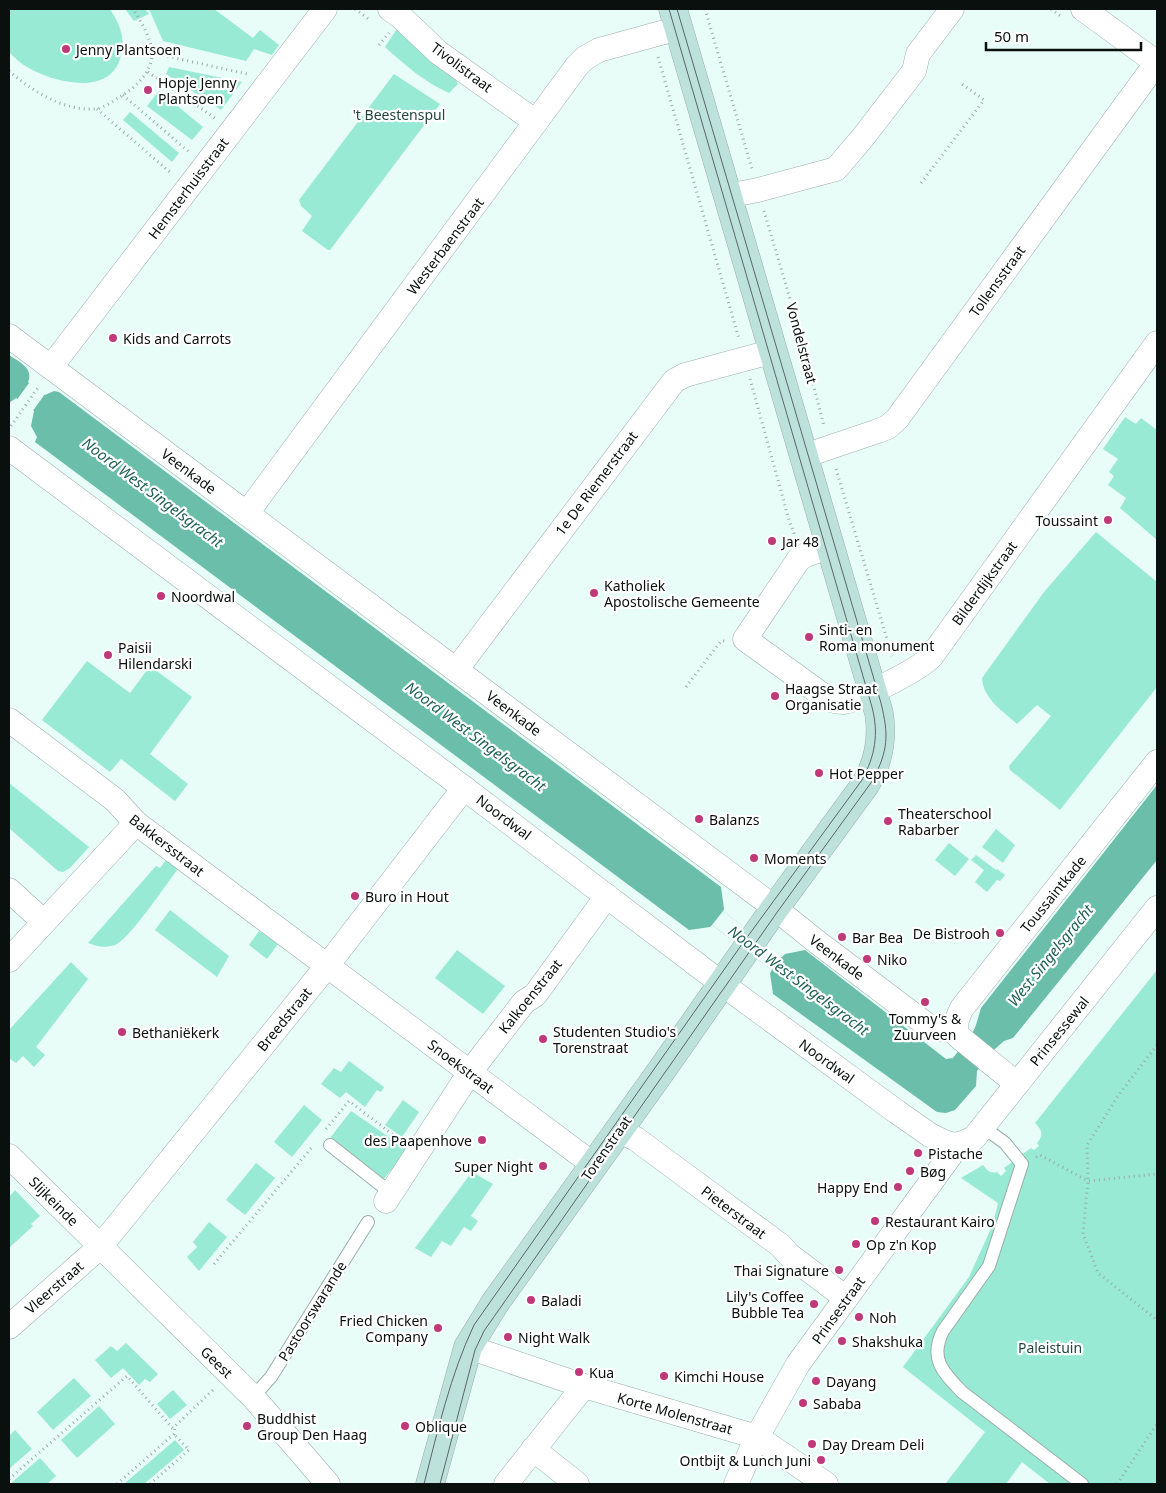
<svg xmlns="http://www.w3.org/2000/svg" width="1166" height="1493" font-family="'Noto Sans',sans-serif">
<rect width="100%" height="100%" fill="#e8fdf7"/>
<g fill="#99ead4">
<path d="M 9,9 L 110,9 C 121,27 126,38 120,59 C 108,97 52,82 27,67 C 20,63 14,57 9,52 Z"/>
<polygon points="125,9 145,9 149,14 134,21"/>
<polygon points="149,9 214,9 253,38 260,30 279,45 272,55 254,49 246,61 163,41"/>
<path d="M 402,21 L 452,73 L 458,84 L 449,93 C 424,82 405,65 385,47 Z"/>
<polygon points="169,67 242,82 221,110 166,74"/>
<polygon points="394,74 440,104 330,250 328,250 302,231 312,216 301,206 299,200"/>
<polygon points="159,91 203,127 192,140 147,106"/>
<polygon points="130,112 179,153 172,162 123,120"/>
<polygon points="1125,417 1136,424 1141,418 1157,430 1157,540 1120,508 1126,498 1108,485 1114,476 1109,472 1118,459 1103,449"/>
<path d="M 1096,532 L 1157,582 L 1157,687 L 1060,810 L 1010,770 L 1009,766 L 1051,716 L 1037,705 L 1017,724 C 1003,711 983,699 982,678 L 1044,592 Z"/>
<polygon points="87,661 130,693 150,666 192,697 150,754 188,784 175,801 121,759 110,772 42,720"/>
<polygon points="9,783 89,847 70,868 63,872 58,871 9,828"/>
<polygon points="996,829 1015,845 1003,863 982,847"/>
<polygon points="949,843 969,859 955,876 935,860"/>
<polygon points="976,855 996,870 997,869 1005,875 1000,881 997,880 987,892 975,882 984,870 971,860"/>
<path d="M 166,860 L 178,869 C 167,883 129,940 115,945 C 105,948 97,947 88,943 L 156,866 L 160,868 Z"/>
<polygon points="170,910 229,956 217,977 155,930"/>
<polygon points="259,931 278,944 267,959 249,945"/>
<polygon points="457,950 505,986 483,1014 435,978"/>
<polygon points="71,962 88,979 36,1047 45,1055 34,1067 23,1056 16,1063 10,1059 9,1060 9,1030"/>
<path d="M 1157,970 L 1157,1484 L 1050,1484 L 1022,1462 L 1006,1484 L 947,1484 L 946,1483 L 985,1432 L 903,1367 L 969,1277 L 993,1224 L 998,1203 L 961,1178 L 983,1165 C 987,1170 990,1174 997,1172 L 1001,1176 L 1006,1171 L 1004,1168 L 1031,1148 L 1034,1150 L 1039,1146 L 1037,1143 C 1044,1135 1042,1130 1035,1123 Z"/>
<polygon points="349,1061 384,1087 381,1092 377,1090 365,1107 346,1092 340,1098 321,1084 334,1068 341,1072"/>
<polygon points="403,1100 419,1112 402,1137 385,1125"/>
<polygon points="304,1105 322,1120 292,1157 274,1142"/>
<polygon points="351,1111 405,1148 406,1156 398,1168 391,1170 384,1179 330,1138"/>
<polygon points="256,1163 275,1178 245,1215 226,1200"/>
<polygon points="472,1172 493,1184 471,1216 478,1221 471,1231 464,1227 451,1246 442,1241 431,1257 415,1248"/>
<polygon points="15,1190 40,1216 31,1224 33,1226 9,1248 9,1197"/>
<polygon points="209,1222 227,1237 199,1271 187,1257 197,1247 193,1242"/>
<polygon points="126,1343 158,1374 150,1382 145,1379 139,1385 123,1368 111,1378 95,1360 111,1346 117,1351"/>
<polygon points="74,1378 91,1396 53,1430 37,1412"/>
<polygon points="173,1390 187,1405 170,1419 157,1404"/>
<polygon points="99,1406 115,1424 77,1458 61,1440"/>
<polygon points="15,1430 32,1449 9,1469 9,1436"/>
<polygon points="175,1440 184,1450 144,1484 124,1484"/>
<polygon points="40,1458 56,1476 47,1484 10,1484"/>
</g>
<path fill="#6bbea9" d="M 9,355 C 19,362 34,368 28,382 L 45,395 L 54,391 L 59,392 L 721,887 L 724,909 L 723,911 L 782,957 L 785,954 L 805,950 L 946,1059 L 953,1058 L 973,1032 L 976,1025 L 981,1008 L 1157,785 L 1157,860 L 1013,1038 L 1004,1041 L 995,1049 L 977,1071 L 976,1086 L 955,1110 L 946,1113 L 937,1112 L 773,994 L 770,973 L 772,970 L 712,925 L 710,927 L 689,930 L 35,442 L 37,437 L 31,426 L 34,411 L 16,398 L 9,403 Z"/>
<g fill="#e8fdf7">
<polygon points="29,383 35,385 45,394 32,412 16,401"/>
<polygon points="723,911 782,956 772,970 712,925"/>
</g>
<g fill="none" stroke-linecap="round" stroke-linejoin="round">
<defs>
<g id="lane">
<path d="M 983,1127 L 1005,1143 L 1022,1164 L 989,1266 L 943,1331 C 929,1359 943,1372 962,1392 L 1082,1484"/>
<polyline points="330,1145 391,1193"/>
<polyline points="253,1397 271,1377 368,1222"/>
</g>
<g id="street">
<polyline points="390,9 401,17 439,53 536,122"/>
<polyline points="1083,9 1157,63"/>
<polyline points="727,196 758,190 836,169 864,136 914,71 918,54 952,9"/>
<polyline points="9,336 771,905 817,942 927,1025 937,1029 955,1029"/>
<polyline points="51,367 325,9"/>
<polyline points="9,448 464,788 729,989 897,1112 930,1135 944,1142 954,1145 963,1143 974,1138 1157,908"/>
<polyline points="804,456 878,431 888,427 897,419 1157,62"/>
<polyline points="247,513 577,66 585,58 599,50 679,28"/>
<path d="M 830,546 L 806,555 L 799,559 L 745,639 L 828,699 C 833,701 838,702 844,702 C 861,699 918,670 931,657 L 1157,343"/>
<polyline points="456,670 674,381 685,375 774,351"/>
<polyline points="9,720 115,800 136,823 594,1165"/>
<polyline points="9,890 43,921"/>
<polyline points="9,960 136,823"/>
<path d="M 1017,1084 L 958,1036 C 954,1025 957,1018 962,1008 L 1157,762"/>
<polyline points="618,1130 636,1139 720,1201 780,1245 789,1255 846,1298"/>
<polyline points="9,1156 253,1397 328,1484"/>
<polyline points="386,1201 470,1072 524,1002 535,995 607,896"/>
<polyline points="9,1327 100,1247 327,966 464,788"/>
<polyline points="468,1347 584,1386 757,1437 826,1484"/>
<polyline points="533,1449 577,1484"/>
<polyline points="506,1484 584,1386"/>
<polyline points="736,1484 757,1437 798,1364 950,1156 954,1145"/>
</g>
<path id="secondary" d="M 430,1484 L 468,1347 L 495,1303 L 659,1074 L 775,908 L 865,785 C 879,762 883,739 879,713 L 673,9"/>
</defs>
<use href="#lane" stroke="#9bafa9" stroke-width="14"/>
<use href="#street" stroke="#9bafa9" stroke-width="25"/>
<use href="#secondary" stroke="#9bafa9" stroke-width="29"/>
<g stroke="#9cada8" stroke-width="3" stroke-dasharray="1 4" stroke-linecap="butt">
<polyline points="355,9 370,20"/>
<polyline points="705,9 752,169"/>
<polyline points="1051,9 1062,17"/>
<polyline points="379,45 389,33"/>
<polyline points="153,53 247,74"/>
<polyline points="658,57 739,339"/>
<path d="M 9,71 C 31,90 63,111 94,109 C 102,109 112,102 118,98 C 134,89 152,73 152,54 C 153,42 140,19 133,9"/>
<polyline points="148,72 215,118"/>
<polyline points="123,95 189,152"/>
<polyline points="97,109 172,174"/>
<polyline points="921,183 984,100 959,82"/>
<polyline points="764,211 799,329 824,426"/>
<polyline points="750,379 789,520 795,536"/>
<polyline points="11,426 39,386"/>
<polyline points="836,469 892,656"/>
<polyline points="686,687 721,641 725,641"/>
<polyline points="1157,1045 1118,1096 1087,1145 1088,1181 1083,1234 1098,1273 1157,1320"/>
<polyline points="326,1129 349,1101 400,1140"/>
<polyline points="1036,1157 1040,1155 1088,1181 1157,1174"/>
<polyline points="214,1264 313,1146"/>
<polyline points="9,1479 127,1376 175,1431"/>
<polyline points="117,1484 174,1434 175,1426 215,1388"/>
<polyline points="150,1484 189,1450 174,1434"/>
<polyline points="1117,1484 1157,1424"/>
</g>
<use href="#lane" stroke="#fff" stroke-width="12"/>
<use href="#street" stroke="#fff" stroke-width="24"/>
<use href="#secondary" stroke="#bde2db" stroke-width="28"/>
<g stroke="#5b6764" stroke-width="1">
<path d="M 424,1484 C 438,1430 450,1376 474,1325 L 740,947 L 862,780 C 875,756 879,734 872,707 L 669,9"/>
<path d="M 440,1484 L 475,1350 L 484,1331 L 778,911 L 873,780 C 888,750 889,736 881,703 L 677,9"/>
</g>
</g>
<g fill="#bf3979" stroke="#fff" stroke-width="2">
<circle cx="66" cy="49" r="5"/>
<circle cx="148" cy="90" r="5"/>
<circle cx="113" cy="338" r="5"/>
<circle cx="1108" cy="520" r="5"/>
<circle cx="772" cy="541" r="5"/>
<circle cx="594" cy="593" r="5"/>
<circle cx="161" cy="596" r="5"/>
<circle cx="809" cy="637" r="5"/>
<circle cx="108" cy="655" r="5"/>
<circle cx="775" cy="696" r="5"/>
<circle cx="819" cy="773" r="5"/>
<circle cx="699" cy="819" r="5"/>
<circle cx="888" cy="821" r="5"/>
<circle cx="754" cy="858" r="5"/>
<circle cx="355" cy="896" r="5"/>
<circle cx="1000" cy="933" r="5"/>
<circle cx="842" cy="937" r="5"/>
<circle cx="867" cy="959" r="5"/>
<circle cx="925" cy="1002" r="5"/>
<circle cx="122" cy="1032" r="5"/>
<circle cx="543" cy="1039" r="5"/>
<circle cx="482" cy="1140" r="5"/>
<circle cx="918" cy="1153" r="5"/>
<circle cx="543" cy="1166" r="5"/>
<circle cx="910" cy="1171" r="5"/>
<circle cx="898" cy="1187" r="5"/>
<circle cx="875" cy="1221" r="5"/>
<circle cx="856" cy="1244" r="5"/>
<circle cx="839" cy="1270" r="5"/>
<circle cx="531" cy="1300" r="5"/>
<circle cx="814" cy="1304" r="5"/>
<circle cx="859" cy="1317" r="5"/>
<circle cx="438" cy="1328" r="5"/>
<circle cx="508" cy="1337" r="5"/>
<circle cx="842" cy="1341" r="5"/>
<circle cx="579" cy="1372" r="5"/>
<circle cx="664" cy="1376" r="5"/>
<circle cx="816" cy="1381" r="5"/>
<circle cx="803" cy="1403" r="5"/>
<circle cx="247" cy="1426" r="5"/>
<circle cx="405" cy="1426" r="5"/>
<circle cx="812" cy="1444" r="5"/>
<circle cx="821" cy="1460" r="5"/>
</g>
<g text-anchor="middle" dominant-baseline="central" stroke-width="4.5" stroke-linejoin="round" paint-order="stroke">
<g font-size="14" fill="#09100e" stroke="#fff" text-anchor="start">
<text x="76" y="49">Jenny Plantsoen</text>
<text x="158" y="82">Hopje Jenny<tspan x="158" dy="16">Plantsoen</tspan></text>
<text x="123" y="338">Kids and Carrots</text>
<text x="1098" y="520" text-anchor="end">Toussaint</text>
<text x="782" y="541">Jar 48</text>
<text x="604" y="585">Katholiek<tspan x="604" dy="16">Apostolische Gemeente</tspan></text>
<text x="171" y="596">Noordwal</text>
<text x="819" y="629">Sinti- en<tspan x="819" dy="16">Roma monument</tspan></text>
<text x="118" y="647">Paisii<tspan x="118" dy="16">Hilendarski</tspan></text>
<text x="785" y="688">Haagse Straat<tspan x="785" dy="16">Organisatie</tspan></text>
<text x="829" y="773">Hot Pepper</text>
<text x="898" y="813">Theaterschool<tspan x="898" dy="16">Rabarber</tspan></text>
<text x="709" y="819">Balanzs</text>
<text x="764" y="858">Moments</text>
<text x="365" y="896">Buro in Hout</text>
<text x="990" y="933" text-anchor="end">De Bistrooh</text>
<text x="852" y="937">Bar Bea</text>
<text x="877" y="959">Niko</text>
<text x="925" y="1018" text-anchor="middle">Tommy's &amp;<tspan x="925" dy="16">Zuurveen</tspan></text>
<text x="553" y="1031">Studenten Studio's<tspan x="553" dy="16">Torenstraat</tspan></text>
<text x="132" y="1032">Bethaniëkerk</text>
<text x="472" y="1140" text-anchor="end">des Paapenhove</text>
<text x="928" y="1153">Pistache</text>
<text x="533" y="1166" text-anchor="end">Super Night</text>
<text x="920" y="1171">Bøg</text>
<text x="888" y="1187" text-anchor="end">Happy End</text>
<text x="885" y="1221">Restaurant Kairo</text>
<text x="866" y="1244">Op z'n Kop</text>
<text x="829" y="1270" text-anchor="end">Thai Signature</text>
<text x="804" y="1296" text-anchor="end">Lily's Coffee<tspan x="804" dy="16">Bubble Tea</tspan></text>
<text x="541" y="1300">Baladi</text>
<text x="869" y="1317">Noh</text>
<text x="428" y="1320" text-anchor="end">Fried Chicken<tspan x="428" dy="16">Company</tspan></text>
<text x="518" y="1337">Night Walk</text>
<text x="852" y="1341">Shakshuka</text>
<text x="589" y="1372">Kua</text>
<text x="674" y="1376">Kimchi House</text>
<text x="826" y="1381">Dayang</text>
<text x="813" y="1403">Sababa</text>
<text x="257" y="1418">Buddhist<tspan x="257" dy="16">Group Den Haag</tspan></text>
<text x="415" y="1426">Oblique</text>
<text x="822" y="1444">Day Dream Deli</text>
<text x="811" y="1460" text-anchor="end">Ontbijt &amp; Lunch Juni</text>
</g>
<g font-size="14" fill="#09100e" stroke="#fff">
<text transform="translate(462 67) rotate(37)">Tivolistraat</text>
<text transform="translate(188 188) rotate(-53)">Hemsterhuisstraat</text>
<text transform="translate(445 246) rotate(-53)">Westerbaenstraat</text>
<text transform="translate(997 281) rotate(-54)">Tollensstraat</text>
<text transform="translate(802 343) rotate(75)">Vondelstraat</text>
<text transform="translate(189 471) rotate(37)">Veenkade</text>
<text transform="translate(596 483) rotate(-53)">1e De Riemerstraat</text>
<text transform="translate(984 583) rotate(-54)">Bilderdijkstraat</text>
<text transform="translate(514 713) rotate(37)">Veenkade</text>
<text transform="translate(504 817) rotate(37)">Noordwal</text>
<text transform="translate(167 845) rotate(38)">Bakkersstraat</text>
<text transform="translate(1053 894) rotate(-51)">Toussaintkade</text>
<text transform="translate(837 957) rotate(37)">Veenkade</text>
<text transform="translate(530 996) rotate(-51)">Kalkoenstraat</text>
<text transform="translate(284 1019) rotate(-51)">Breedstraat</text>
<text transform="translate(1059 1031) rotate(-51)">Prinsessewal</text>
<text transform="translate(827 1061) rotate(36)">Noordwal</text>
<text transform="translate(461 1066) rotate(37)">Snoekstraat</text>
<text transform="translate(606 1148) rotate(-55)">Torenstraat</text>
<text transform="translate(54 1201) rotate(45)">Slijkeinde</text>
<text transform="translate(734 1212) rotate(37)">Pieterstraat</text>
<text transform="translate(54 1287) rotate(-41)">Vleerstraat</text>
<text transform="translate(838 1310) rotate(-54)">Prinsestraat</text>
<text transform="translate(312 1311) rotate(-58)">Pastoorswarande</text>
<text transform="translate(217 1362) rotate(44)">Geest</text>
<text transform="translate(675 1413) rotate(16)">Korte Molenstraat</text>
</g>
<g font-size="14" fill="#20463d" stroke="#fff">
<text x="399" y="114">'t Beestenspul</text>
<text x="1050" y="1347">Paleistuin</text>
</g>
<g font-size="15" font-style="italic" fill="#206253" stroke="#fff">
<text transform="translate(153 492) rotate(37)">Noord West Singelsgracht</text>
<text transform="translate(476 736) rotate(37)">Noord West Singelsgracht</text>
<text transform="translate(1050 955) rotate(-51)">West Singelsgracht</text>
<text transform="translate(799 980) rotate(37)">Noord West Singelsgracht</text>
</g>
</g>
<rect width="1166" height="1493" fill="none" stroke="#09100e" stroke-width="20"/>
<path d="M986 42v8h155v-8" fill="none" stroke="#09100e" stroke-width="2.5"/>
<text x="994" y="42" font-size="15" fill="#09100e" stroke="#ffffff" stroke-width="4" paint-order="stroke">50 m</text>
</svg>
